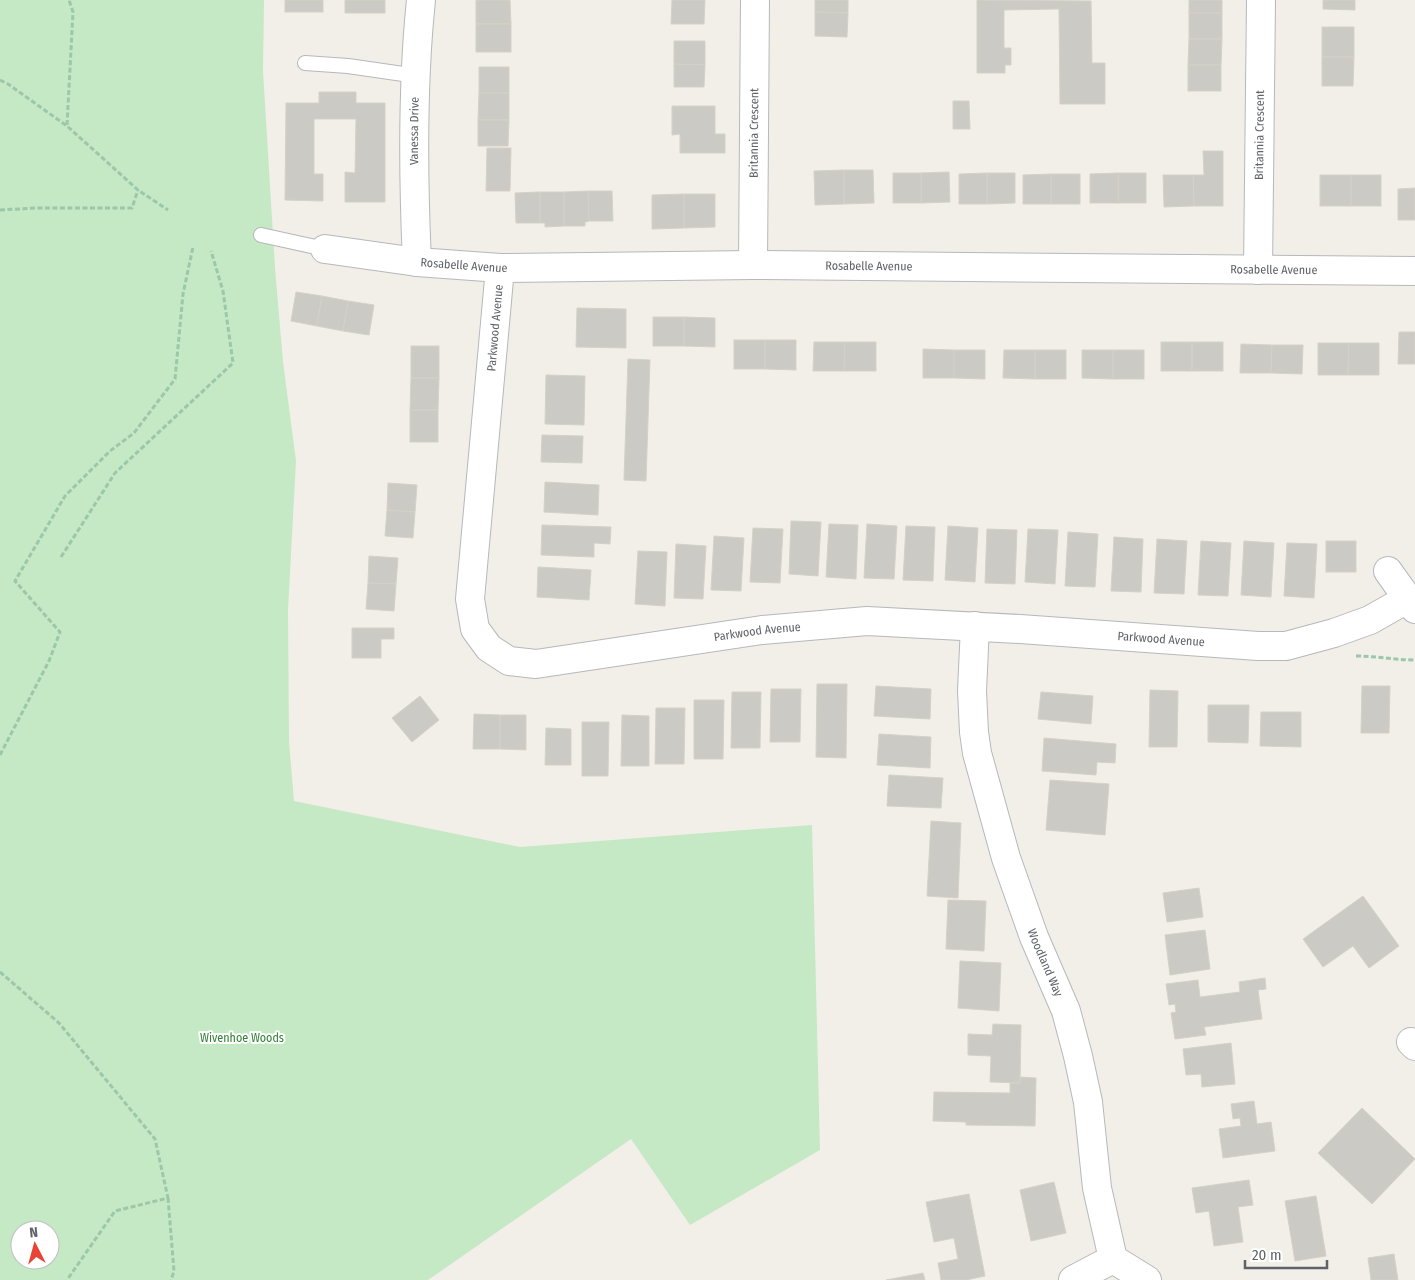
<svg xmlns="http://www.w3.org/2000/svg" width="1415" height="1280" font-family="'Fira Sans Condensed',sans-serif">
<rect width="100%" height="100%" fill="#f1efe8"/>
<path fill="#c5e8c5" fill-rule="evenodd" d="M 0,0 L 264,0 L 263,71 L 275,268 L 283,362 L 296,461 L 288,610 L 289,742 L 294,801 L 520,847 L 812,825 L 820,1150 L 690,1225 L 631,1139 L 428,1280 L 0,1280 ZM 20,1230 L 50,1230 L 50,1260 L 20,1260 Z"/>
<g fill="#cccac5" stroke="#d6d1c6">
<rect x="285" y="0" width="38" height="12"/>
<rect x="345" y="0" width="40" height="13"/>
<polygon points="476,0 510,0 511,24 476,24"/>
<polygon points="672,0 705,0 704,24 671,24"/>
<polygon points="815,0 848,0 848,13 815,12"/>
<polygon points="977,0 1091,1 1092,63 1105,63 1105,104 1060,104 1059,9 1004,10 1004,48 1011,48 1011,65 1005,65 1005,73 977,73"/>
<rect x="1189" y="0" width="33" height="13"/>
<polygon points="1323,0 1355,0 1355,10 1323,9"/>
<polygon points="815,12 848,13 847,37 815,36"/>
<rect x="1189" y="13" width="33" height="26"/>
<rect x="476" y="24" width="35" height="28"/>
<rect x="1322" y="27" width="32" height="30"/>
<polygon points="1189,39 1222,39 1221,65 1188,65"/>
<polygon points="674,41 705,41 705,65 674,64"/>
<polygon points="1322,57 1354,57 1353,86 1322,86"/>
<polygon points="674,64 705,65 704,87 674,87"/>
<rect x="1188" y="65" width="33" height="26"/>
<rect x="479" y="67" width="30" height="26"/>
<polygon points="319,92 356,92 356,103 385,103 385,202 345,202 345,172 355,173 356,119 314,119 314,174 323,174 323,201 285,200 286,103 319,103"/>
<polygon points="479,93 509,93 509,120 478,120"/>
<polygon points="953,101 969,101 970,129 953,129"/>
<polygon points="672,106 715,106 715,134 725,134 725,153 680,153 680,134 672,135"/>
<polygon points="478,120 509,120 508,146 478,146"/>
<polygon points="487,148 511,148 510,191 486,191"/>
<polygon points="1203,151 1223,151 1223,206 1194,206 1193,175 1204,175"/>
<polygon points="844,170 873,170 874,203 844,204"/>
<polygon points="844,170 844,204 815,205 814,171"/>
<polygon points="949,172 950,202 921,203 921,173"/>
<rect x="893" y="173" width="28" height="30"/>
<polygon points="987,173 1015,173 1015,203 987,204"/>
<polygon points="987,173 987,204 959,204 959,174"/>
<rect x="1118" y="173" width="28" height="30"/>
<polygon points="1118,173 1118,203 1090,203 1090,174"/>
<rect x="1051" y="174" width="29" height="30"/>
<polygon points="1051,174 1051,204 1023,204 1023,175"/>
<polygon points="1163,175 1193,175 1194,206 1164,207"/>
<rect x="1320" y="175" width="31" height="31"/>
<rect x="1351" y="175" width="30" height="31"/>
<polygon points="1415,188 1415,220 1398,220 1398,189"/>
<polygon points="588,191 612,191 613,221 589,221"/>
<polygon points="588,191 589,221 585,222 585,226 564,226 564,192"/>
<polygon points="540,192 540,223 516,223 515,193"/>
<polygon points="540,192 564,192 564,226 545,227 545,223 540,223"/>
<polygon points="684,194 715,194 715,227 684,228"/>
<polygon points="684,194 684,228 652,229 652,195"/>
<polygon points="296,292 322,296 317,326 291,321"/>
<polygon points="322,296 348,301 343,331 317,326"/>
<polygon points="348,301 374,305 369,335 343,331"/>
<polygon points="577,308 626,309 626,348 576,347"/>
<rect x="653" y="317" width="31" height="29"/>
<polygon points="684,317 715,318 715,347 684,346"/>
<polygon points="1399,332 1415,332 1415,364 1398,364"/>
<rect x="734" y="340" width="31" height="29"/>
<polygon points="765,340 796,340 796,370 765,369"/>
<polygon points="814,342 845,342 844,371 813,371"/>
<polygon points="845,342 876,342 876,371 844,371"/>
<rect x="1161" y="342" width="31" height="29"/>
<rect x="1192" y="342" width="31" height="29"/>
<polygon points="1318,343 1349,343 1348,375 1318,375"/>
<polygon points="1349,343 1379,343 1379,375 1348,375"/>
<polygon points="1241,344 1272,345 1271,373 1240,373"/>
<polygon points="1272,345 1303,345 1302,374 1271,373"/>
<rect x="411" y="346" width="28" height="32"/>
<polygon points="923,349 954,350 954,378 923,378"/>
<polygon points="954,350 985,350 985,379 954,378"/>
<polygon points="1004,350 1035,350 1035,379 1003,378"/>
<rect x="1035" y="350" width="31" height="29"/>
<polygon points="1082,350 1113,350 1113,379 1082,378"/>
<rect x="1113" y="350" width="31" height="29"/>
<polygon points="628,359 650,360 646,481 624,480"/>
<polygon points="546,375 585,376 584,425 545,424"/>
<polygon points="411,378 439,378 438,410 410,410"/>
<rect x="410" y="410" width="28" height="32"/>
<polygon points="542,435 583,436 582,463 541,462"/>
<polygon points="545,482 599,485 598,515 544,512"/>
<polygon points="388,483 417,485 415,512 387,510"/>
<polygon points="387,510 415,512 413,538 385,536"/>
<polygon points="791,521 821,522 818,576 789,574"/>
<polygon points="829,524 858,525 856,579 826,577"/>
<polygon points="867,524 897,526 894,579 864,578"/>
<polygon points="542,525 611,527 610,544 594,543 594,557 541,555"/>
<polygon points="906,526 935,527 933,581 903,580"/>
<polygon points="948,526 978,528 975,582 945,580"/>
<polygon points="753,528 783,529 780,583 750,582"/>
<polygon points="987,529 1017,530 1015,584 985,583"/>
<polygon points="1028,529 1058,530 1055,584 1025,582"/>
<polygon points="1068,532 1098,534 1095,587 1065,586"/>
<polygon points="714,536 744,538 741,591 711,590"/>
<polygon points="1114,537 1143,539 1141,592 1111,591"/>
<polygon points="1157,539 1187,541 1184,594 1154,593"/>
<polygon points="1201,541 1231,543 1228,596 1198,595"/>
<polygon points="1244,541 1274,543 1271,597 1241,595"/>
<rect x="1326" y="541" width="30" height="31"/>
<polygon points="1287,543 1317,544 1314,598 1284,596"/>
<polygon points="676,544 706,546 703,599 674,598"/>
<polygon points="638,551 667,552 665,606 635,604"/>
<polygon points="369,556 398,558 396,584 368,583"/>
<polygon points="538,567 591,570 589,600 537,597"/>
<polygon points="368,583 396,584 394,611 366,609"/>
<polygon points="352,628 394,628 394,639 381,639 381,658 352,658"/>
<polygon points="817,684 847,684 846,758 816,757"/>
<polygon points="876,686 931,689 930,719 874,716"/>
<polygon points="1362,686 1390,686 1389,733 1361,733"/>
<polygon points="771,689 801,689 800,742 770,742"/>
<polygon points="1150,690 1178,691 1177,747 1149,747"/>
<polygon points="732,692 761,692 760,748 731,748"/>
<polygon points="1041,692 1093,696 1091,724 1038,719"/>
<polygon points="420,696 439,720 412,742 392,718"/>
<polygon points="694,700 724,700 723,759 694,759"/>
<polygon points="1208,705 1249,705 1248,743 1208,742"/>
<polygon points="656,708 685,708 684,764 655,764"/>
<polygon points="1261,712 1301,712 1301,747 1260,746"/>
<polygon points="474,714 500,715 500,749 473,749"/>
<polygon points="500,715 526,715 526,750 500,749"/>
<polygon points="622,715 649,716 649,766 621,766"/>
<polygon points="582,722 609,722 608,776 582,776"/>
<polygon points="546,728 571,729 571,765 545,765"/>
<polygon points="879,734 931,737 930,768 877,765"/>
<polygon points="1044,738 1116,744 1115,763 1097,762 1096,775 1042,771"/>
<polygon points="889,775 943,778 941,808 887,806"/>
<polygon points="1050,780 1109,784 1105,835 1046,830"/>
<polygon points="931,821 961,823 958,898 927,896"/>
<polygon points="1199,888 1203,917 1167,922 1163,893"/>
<polygon points="1363,896 1399,946 1369,968 1353,946 1323,967 1303,939"/>
<polygon points="948,900 986,901 984,951 946,949"/>
<polygon points="1205,930 1210,969 1170,975 1165,935"/>
<polygon points="960,961 1001,963 999,1011 958,1008"/>
<polygon points="1265,978 1266,989 1258,990 1262,1019 1204,1027 1206,1035 1175,1039 1171,1013 1176,1012 1175,1004 1169,1005 1166,984 1198,980 1200,997 1240,992 1239,982"/>
<polygon points="993,1024 1021,1025 1020,1083 990,1082 991,1056 968,1055 968,1034 992,1035"/>
<polygon points="1231,1043 1235,1084 1202,1087 1201,1074 1186,1075 1183,1049"/>
<polygon points="1020,1077 1036,1078 1035,1126 966,1125 966,1122 933,1121 934,1092 1010,1093 1010,1083 1020,1083"/>
<polygon points="1254,1101 1257,1124 1271,1122 1275,1151 1223,1158 1219,1129 1241,1126 1240,1118 1233,1119 1231,1104"/>
<polygon points="1362,1108 1415,1159 1372,1204 1318,1153"/>
<polygon points="1249,1180 1253,1205 1238,1207 1243,1242 1214,1246 1209,1211 1196,1213 1192,1188"/>
<polygon points="1054,1182 1066,1233 1031,1241 1020,1190"/>
<polygon points="969,1194 985,1276 966,1280 941,1280 938,1263 958,1259 954,1238 934,1242 926,1202"/>
<polygon points="1316,1196 1326,1256 1295,1261 1285,1201"/>
<polygon points="1394,1254 1398,1280 1371,1280 1368,1258"/>
<polygon points="923,1273 925,1280 886,1280"/>
</g>
<g fill="none" stroke-linecap="round" stroke-linejoin="round">
<defs>
<g id="service">
<polyline points="305,63 348,66 417,76"/>
<polyline points="261,235 325,249"/>
</g>
<g id="minor">
<path id="s1" d="M 325,249 L 417,262 L 500,268 L 753,265 L 1415,271"/>
<path id="s2" d="M 417,262 C 413,175 412,86 421,0"/>
<path id="s3" d="M 753,265 L 755,0"/>
<path id="s4" d="M 500,268 L 470,599 L 475,629 L 489,648 L 509,661 L 536,664 L 762,630 L 867,621 L 1020,629 L 1258,646 L 1286,646 L 1334,633 L 1370,620 L 1407,599"/>
<path id="s5" d="M 1258,270 L 1261,0"/>
<polyline points="1388,571 1415,609"/>
<path id="s6" d="M 975,626 L 972,691 L 974,732 L 977,753 L 1006,858 L 1034,937 L 1066,1011 L 1078,1056 L 1088,1102 L 1097,1188 L 1113,1259 L 1147,1280"/>
<polyline points="1411,1042 1415,1046"/>
<polyline points="1073,1280 1113,1259"/>
</g>
</defs>
<use href="#service" stroke="#b5b8bc" stroke-width="16"/>
<use href="#minor" stroke="#b5b8bc" stroke-width="30"/>
<g stroke="#9cc7a9" stroke-width="3" stroke-dasharray="5 2.5" stroke-linecap="butt">
<polyline points="0,80 8,84 67,126 138,190 168,210"/>
<polyline points="67,125 73,12 69,0"/>
<polyline points="0,210 36,208 132,208 138,190"/>
<polyline points="61,557 115,473 233,363 223,291 211,251"/>
<path d="M 1356,656 C 1376,656 1395,660 1415,660"/>
<polyline points="0,755 49,661 60,632 15,581 65,496 110,451 134,433 175,379 183,294 193,247"/>
<polyline points="0,972 59,1023 155,1139 168,1198 115,1211 67,1280"/>
<polyline points="168,1198 174,1271 171,1280"/>
</g>
<use href="#service" stroke="#fff" stroke-width="14"/>
<use href="#minor" stroke="#fff" stroke-width="28"/>
</g>
<g text-anchor="middle" dominant-baseline="central" stroke-width="4" stroke-linejoin="round" paint-order="stroke">
<g font-size="12" fill="#5f6368" stroke="#fff">
<text stroke="none"><textPath href="#s2" startOffset="131">Vanessa Drive</textPath></text>
<text stroke="none"><textPath href="#s3" startOffset="132">Britannia Crescent</textPath></text>
<text stroke="none"><textPath href="#s5" startOffset="135">Britannia Crescent</textPath></text>
<text stroke="none"><textPath href="#s1" startOffset="140">Rosabelle Avenue</textPath></text>
<text stroke="none"><textPath href="#s1" startOffset="545">Rosabelle Avenue</textPath></text>
<text stroke="none"><textPath href="#s1" startOffset="950">Rosabelle Avenue</textPath></text>
<text transform="translate(495 328) rotate(-85)">Parkwood Avenue</text>
<text stroke="none"><textPath href="#s4" startOffset="661">Parkwood Avenue</textPath></text>
<text stroke="none"><textPath href="#s4" startOffset="1066">Parkwood Avenue</textPath></text>
<text stroke="none"><textPath href="#s6" startOffset="348">Woodland Way</textPath></text>
</g>
<g font-size="12" fill="#348238" stroke="#fff">
<text x="242" y="1038">Wivenhoe Woods</text>
</g>
</g>
<g transform="translate(35 1245) rotate(354)"><circle r="24" fill="#ffffff" stroke="#bfc1c3"/>
<path d="M0-4L9 19L0 12L-9 19Z" fill="#ea4335"/>
<text y="-8" font-size="14" font-weight="bold" text-anchor="middle" fill="#5f6368">N</text>
</g>
<path d="M1245 1260v8h82v-8" fill="none" stroke="#5f6368" stroke-width="2.5"/>
<text x="1252" y="1260" font-size="15" fill="#5f6368" stroke="#ffffff" stroke-width="4" paint-order="stroke">20 m</text>
</svg>
